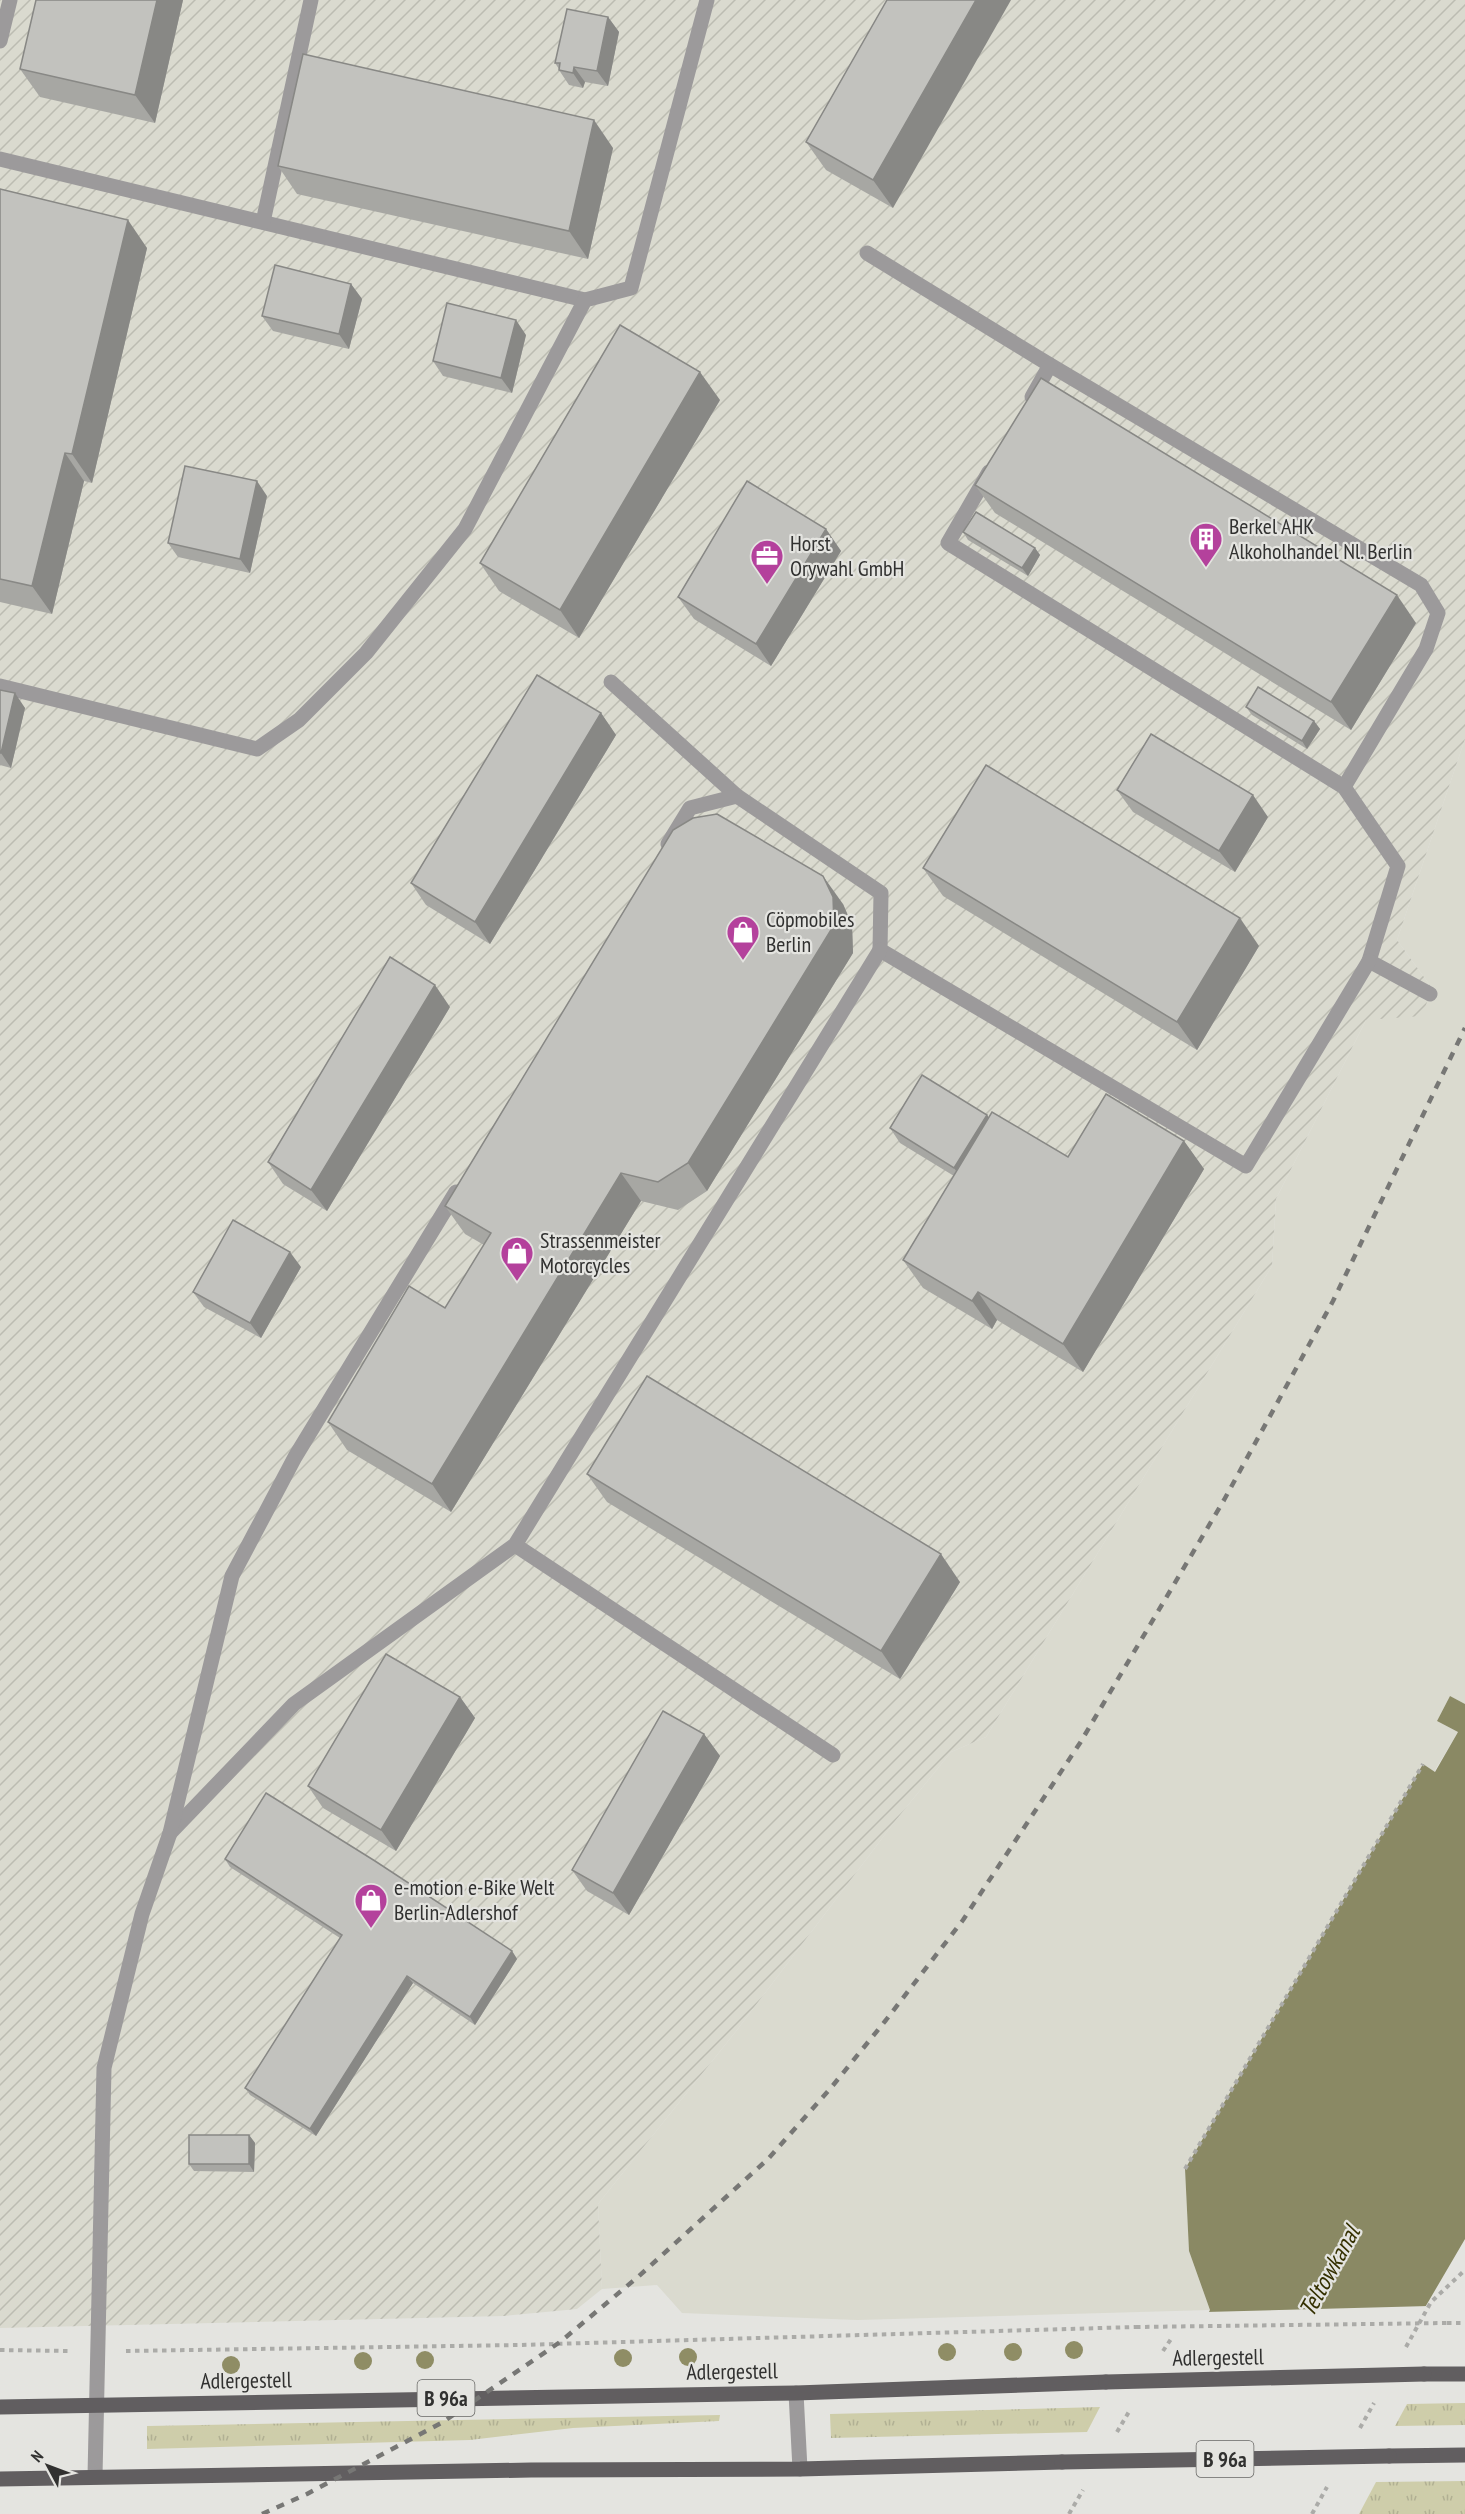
<svg xmlns="http://www.w3.org/2000/svg" width="1465" height="2514" font-family="'PT Sans Narrow',sans-serif">
<defs>
<pattern id="industrial-furrows" width="10" height="10" patternUnits="userSpaceOnUse" patternTransform="scale(1.5)"><rect width="10" height="10" fill="#dadacf"/><path d="M-1 1l2-2M0 10L10 0M9 11l2-2" fill="none" stroke="#bcbcb2"/></pattern>
<pattern id="grass-tufts" width="24" height="20" patternUnits="userSpaceOnUse" patternTransform="scale(1.5)"><rect width="24" height="20" fill="#cecdaa"/><path d="M3 7l-1-3M5 7V3M7 7l1-3M15 17l-1-3M17 17v-4M19 17l1-3" fill="none" stroke="#b1b093"/></pattern>
</defs>
<rect width="100%" height="100%" fill="#e4e4e0"/>
<polygon fill="#dadacf" points="1465,739 1465,1704 1450,1696 1437,1721 1458,1732 1434,1772 1422,1765 1185,2169 1189,2251 1210,2310 857,2320 682,2313 657,2285 602,2289 598,2204 737,2030 896,1820 951,1752 986,1737 1272,1266 1276,1199 1366,1020 1432,988 1397,940"/>
<polygon fill="url(#industrial-furrows)" points="0,0 1465,0 1465,739 1397,940 1432,988 1422,1016 1366,1020 1276,1199 1272,1266 986,1737 951,1752 896,1820 737,2030 598,2204 602,2289 577,2309 504,2316 0,2328"/>
<g fill="url(#grass-tufts)">
<polygon points="1465,2403 1465,2425 1395,2426 1407,2404"/>
<polygon points="1100,2407 1087,2432 831,2438 830,2414"/>
<polygon points="720,2415 719,2421 573,2428 470,2440 147,2449 147,2426"/>
<polygon points="1465,2481 1465,2514 1359,2514 1376,2482"/>
</g>
<polygon fill="#8a8964" points="1450,1696 1465,1704 1465,2239 1427,2304 1297,2514 1097,2514 1210,2310 1189,2251 1185,2169 1423,1764 1435,1772 1458,1732 1437,1721"/>
<polygon fill="#e4e4e0" points="1429,2306 1300,2514 1094,2514 1206,2312"/>
<g fill="none" stroke-linecap="round" stroke-linejoin="round">
<g stroke="#ababa8" stroke-width="4" stroke-dasharray="4.5 4.5" stroke-linecap="butt">
<polyline points="1185,2169 1423,1764"/>
<polyline points="1447,2323 1465,2323"/>
<polyline points="1406,2347 1431,2302 1465,2270"/>
<polyline points="0,2350 70,2351"/>
<polyline points="126,2351 519,2345 1136,2327"/>
<polyline points="1163,2351 1171,2339"/>
<polyline points="1360,2428 1374,2403"/>
<polyline points="1117,2432 1130,2410"/>
<polyline points="1069,2514 1083,2490"/>
<polyline points="1312,2514 1327,2487"/>
</g>
<g stroke="#9c9a9b" stroke-width="15">
<polyline points="0,41 10,0"/>
<polyline points="0,159 585,300"/>
<polyline points="263,222 311,0"/>
<polyline points="867,253 1050,365 1421,585 1438,613 1426,649 1344,787"/>
<polyline points="1032,397 1050,365"/>
<polyline points="989,472 948,543 1344,787 1398,866 1369,961 1430,994"/>
<polyline points="611,682 737,796"/>
<polyline points="0,686 257,749 299,720 366,653 465,529 585,300 631,288 707,0"/>
<polyline points="668,844 690,808 737,796 881,893 880,950 1246,1166 1369,961"/>
<polyline points="515,1545 833,1755"/>
<polyline points="170,1833 294,1704 515,1545 880,950"/>
<polyline points="796,2393 800,2469"/>
<polyline points="95,2476 104,2068 142,1914 170,1833 232,1576 295,1457 456,1192"/>
</g>
<g stroke="#615e60" stroke-width="15">
<polyline points="1424,2374 1465,2374"/>
<polyline points="0,2407 796,2393 1106,2382"/>
<polyline points="1389,2456 1465,2455"/>
<polyline points="0,2479 531,2470 800,2469 1062,2462"/>
</g>
<polyline stroke="#777775" stroke-width="4.5" stroke-dasharray="8 8" stroke-linecap="butt" points="262,2514 307,2494 443,2422 560,2342 639,2276 768,2159 830,2089 886,2020 963,1920 1080,1743 1224,1500 1333,1301 1465,1028"/>
<polyline stroke="#ababa8" stroke-width="4" stroke-dasharray="4.5 4.5" stroke-linecap="butt" points="1136,2327 1447,2323"/>
<g stroke="#615e60" stroke-width="15">
<polyline points="1106,2382 1424,2374"/>
<polyline points="1062,2462 1389,2456"/>
</g>
</g>
<g fill="#8f8d65">
<circle cx="1074" cy="2350" r="9"/>
<circle cx="947" cy="2352" r="9"/>
<circle cx="1013" cy="2352" r="9"/>
<circle cx="688" cy="2357" r="9"/>
<circle cx="623" cy="2358" r="9"/>
<circle cx="425" cy="2360" r="9"/>
<circle cx="363" cy="2361" r="9"/>
<circle cx="231" cy="2365" r="9"/>
</g>
<g fill="#a7a7a3">
<polygon points="36,0 183,0 155,123 40,97 20,69"/>
<polygon points="887,0 893,208 826,170 806,142"/>
<polygon points="608,17 619,32 608,86 585,82 583,88 569,85 559,70 559,69 555,63"/>
<polygon points="613,148 588,259 297,194 278,166"/>
<polygon points="0,189 147,248 92,483 84,481 52,614 0,602"/>
<polygon points="351,284 362,299 349,349 273,331 262,316"/>
<polygon points="526,335 512,393 443,376 433,361"/>
<polygon points="720,400 579,638 499,591 480,563"/>
<polygon points="975,485 1416,623 1351,730 995,513"/>
<polygon points="267,496 250,573 178,557 168,543"/>
<polygon points="826,529 841,551 771,666 694,619 678,597"/>
<polygon points="963,532 1035,548 1040,555 1028,576 968,540"/>
<polygon points="0,690 25,708 11,768 0,765"/>
<polygon points="1246,707 1314,721 1320,729 1307,749 1252,715"/>
<polygon points="601,713 616,735 490,944 426,905 411,883"/>
<polygon points="1117,790 1268,817 1235,872 1133,812"/>
<polygon points="923,868 1259,946 1197,1050 943,896"/>
<polygon points="843,904 852,925 853,953 707,1191 678,1210 641,1201 451,1512 347,1450 328,1422 445,1308 484,1245 465,1234 445,1206"/>
<polygon points="450,1007 327,1211 283,1184 268,1162"/>
<polygon points="987,1115 989,1118 1068,1157 1184,1141 1204,1169 1083,1372 997,1320 992,1329 923,1288 903,1260 954,1176 900,1143 890,1128"/>
<polygon points="301,1267 261,1338 204,1307 193,1292"/>
<polygon points="587,1474 960,1582 900,1679 607,1502"/>
<polygon points="460,1697 475,1718 396,1851 323,1808 308,1786"/>
<polygon points="704,1734 720,1756 629,1915 587,1891 572,1870"/>
<polygon points="225,1859 512,1951 517,1959 475,2025 413,1983 316,2136 250,2095 245,2088 340,1938 230,1867"/>
<polygon points="249,2135 255,2143 254,2172 194,2171 189,2164"/>
</g>
<g fill="#888885">
<polygon points="157,0 183,0 155,123 135,95"/>
<polygon points="976,0 1011,0 893,208 873,180"/>
<polygon points="608,17 619,32 608,86 597,71"/>
<polygon points="574,67 585,82 583,88 573,73"/>
<polygon points="594,120 613,148 588,259 569,231"/>
<polygon points="128,220 147,248 92,483 72,454"/>
<polygon points="351,284 362,299 349,349 339,334"/>
<polygon points="516,320 526,335 512,393 501,378"/>
<polygon points="700,372 720,400 579,638 560,610"/>
<polygon points="65,453 84,481 52,614 32,586"/>
<polygon points="257,481 267,496 250,573 240,559"/>
<polygon points="826,529 841,551 771,666 756,644"/>
<polygon points="1035,548 1040,555 1028,576 1022,568"/>
<polygon points="1397,595 1416,623 1351,730 1331,702"/>
<polygon points="15,693 25,708 11,768 1,753"/>
<polygon points="601,713 616,735 490,944 475,922"/>
<polygon points="1314,721 1320,729 1307,749 1302,741"/>
<polygon points="1253,795 1268,817 1235,872 1219,851"/>
<polygon points="823,876 843,904 852,925 853,953 707,1191 688,1163"/>
<polygon points="1240,918 1259,946 1197,1050 1177,1022"/>
<polygon points="435,985 450,1007 327,1211 311,1190"/>
<polygon points="987,1115 998,1130 965,1183 954,1168"/>
<polygon points="1184,1141 1204,1169 1083,1372 1063,1344"/>
<polygon points="621,1173 641,1201 451,1512 432,1484"/>
<polygon points="290,1252 301,1267 261,1338 250,1323"/>
<polygon points="978,1292 997,1320 992,1329 972,1301"/>
<polygon points="941,1554 960,1582 900,1679 881,1651"/>
<polygon points="460,1697 475,1718 396,1851 381,1830"/>
<polygon points="704,1734 720,1756 629,1915 613,1893"/>
<polygon points="512,1951 517,1959 475,2025 470,2017"/>
<polygon points="407,1976 413,1983 316,2136 310,2129"/>
<polygon points="249,2135 255,2143 254,2172 249,2164"/>
</g>
<g fill="#c2c2be" stroke="#888885" stroke-width="1.5">
<polygon points="36,0 157,0 135,95 20,69"/>
<polygon points="887,0 976,0 873,180 806,142"/>
<polygon points="567,9 608,17 597,71 574,67 573,73 559,70 560,63 555,63"/>
<polygon points="303,54 594,120 569,231 278,166"/>
<polygon points="0,189 128,220 72,454 65,453 32,586 0,579"/>
<polygon points="275,265 351,284 339,334 262,316"/>
<polygon points="447,303 516,320 501,378 433,361"/>
<polygon points="620,325 700,372 560,610 480,563"/>
<polygon points="1041,378 1397,595 1331,702 975,485"/>
<polygon points="185,466 257,481 240,559 168,543"/>
<polygon points="747,481 826,529 756,644 678,597"/>
<polygon points="976,512 1035,548 1022,568 963,532"/>
<polygon points="537,675 601,713 475,922 411,883"/>
<polygon points="1258,687 1314,721 1302,741 1246,707"/>
<polygon points="0,690 15,693 1,753 0,753"/>
<polygon points="1151,734 1253,795 1219,851 1117,790"/>
<polygon points="986,765 1240,918 1177,1022 923,868"/>
<polygon points="717,814 823,876 833,897 834,925 688,1163 658,1182 621,1173 432,1484 328,1422 409,1286 445,1308 491,1233 445,1206 673,830 693,818"/>
<polygon points="390,957 435,985 311,1190 268,1162"/>
<polygon points="922,1075 987,1115 954,1168 890,1128"/>
<polygon points="1106,1094 1184,1141 1063,1344 978,1292 972,1301 903,1260 992,1112 1068,1157"/>
<polygon points="233,1220 290,1252 250,1323 193,1292"/>
<polygon points="647,1376 941,1554 881,1651 587,1474"/>
<polygon points="386,1654 460,1697 381,1830 308,1786"/>
<polygon points="663,1711 704,1734 613,1893 572,1870"/>
<polygon points="266,1793 375,1861 512,1951 470,2017 407,1976 310,2129 245,2088 342,1935 225,1859"/>
<rect x="189" y="2135" width="60" height="29"/>
</g>
<defs>
<symbol id="building-pin" viewBox="-11 -11 22 30"><path d="M0 17L-7.5 6A9.5 9.5 0 1 1 7.5 6Z" fill="#b4419c" stroke="#e4e4e0"/><path d="M-4-6H4V6H1V3H-1V6H-4ZM-2.5-4.3h1.7v1.8h-1.7ZM.8-4.3h1.7v1.8H.8ZM-2.5-1h1.7V.8h-1.7ZM.8-1h1.7V.8H.8Z" fill="#fff"/></symbol>
<symbol id="office-pin" viewBox="-11 -11 22 30"><path d="M0 17L-7.5 6A9.5 9.5 0 1 1 7.5 6Z" fill="#b4419c" stroke="#e4e4e0"/><path d="M-6-3h4V-5.5h4V-3h4V5H-6ZM-1-4.5V-3h2v-1.5ZM-6 0V1H6V0Z" fill="#fff"/></symbol>
<symbol id="shop-pin" viewBox="-11 -11 22 30"><path d="M0 17L-7.5 6A9.5 9.5 0 1 1 7.5 6Z" fill="#b4419c" stroke="#e4e4e0"/><path d="M-5-2.5h2.3a2.7 3.5 0 0 1 5.4 0H5L5.5 6h-11ZM-1.5-2.5h3a1.5 2.3 0 0 0-3 0Z" fill="#fff"/></symbol>
</defs>
<g fill-rule="evenodd">
<use href="#building-pin" x="1187" y="520" width="38" height="52"/>
<use href="#office-pin" x="748" y="537" width="38" height="52"/>
<use href="#shop-pin" x="724" y="913" width="38" height="52"/>
<use href="#shop-pin" x="498" y="1234" width="38" height="52"/>
<use href="#shop-pin" x="352" y="1881" width="38" height="52"/>
</g>
<g text-anchor="middle" dominant-baseline="central" stroke-width="4.5" stroke-linejoin="round" paint-order="stroke">
<g fill="#e4e4e0" stroke="#676765" stroke-width="1.5">
<rect x="417.5" y="2380" width="57" height="36" rx="4.5"/>
<rect x="1196.5" y="2441" width="57" height="36" rx="4.5"/>
</g>
<g font-size="21" font-weight="bold" fill="#313130">
<text x="446" y="2398">B 96a</text>
<text x="1225" y="2459">B 96a</text>
</g>
<g font-size="22" fill="#313130" stroke="#e4e4e0" text-anchor="start">
<text x="1229" y="526">Berkel AHK<tspan x="1229" dy="25">Alkoholhandel Nl. Berlin</tspan></text>
<text x="790" y="543">Horst<tspan x="790" dy="25">Orywahl GmbH</tspan></text>
<text x="766" y="919">Cöpmobiles<tspan x="766" dy="25">Berlin</tspan></text>
<text x="540" y="1240">Strassenmeister<tspan x="540" dy="25">Motorcycles</tspan></text>
<text x="394" y="1887">e-motion e-Bike Welt<tspan x="394" dy="25">Berlin-Adlershof</tspan></text>
</g>
<g font-size="22" fill="#313130" stroke="#e4e4e0">
<text transform="translate(1218 2357) rotate(-1)">Adlergestell</text>
<text transform="translate(732 2371) rotate(-1)">Adlergestell</text>
<text transform="translate(246 2380) rotate(-1)">Adlergestell</text>
</g>
<g font-size="24" font-style="italic" fill="#343000" stroke="#e4e4e0">
<text transform="translate(1329 2271) rotate(-61)">Teltowkanal</text>
</g>
</g>
<g transform="translate(48 2466) rotate(311)" stroke="#e4e4e0" stroke-width="4.5" paint-order="stroke">
<path d="M0-4.5L10 22L0 15L-10 22Z" fill="#313130"/>
<text y="-9" font-size="16" font-weight="bold" text-anchor="middle" fill="#313130">N</text>
</g>
</svg>
